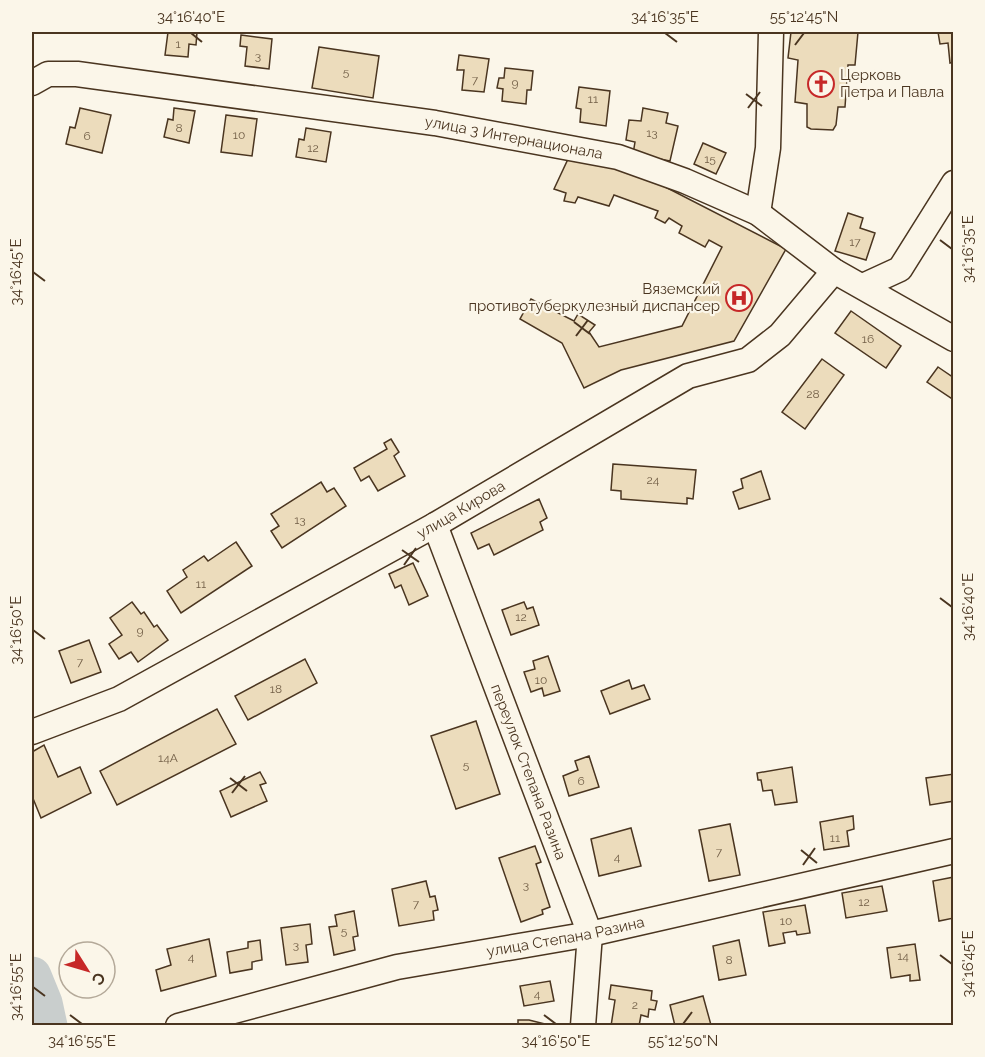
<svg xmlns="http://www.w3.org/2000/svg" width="985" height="1057" font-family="Raleway,sans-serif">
<rect width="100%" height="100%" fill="#fbf6e9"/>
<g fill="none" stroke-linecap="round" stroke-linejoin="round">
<polyline stroke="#c9cecd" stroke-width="39" points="32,976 43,1003 48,1026"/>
</g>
<g fill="#ecdcbc" stroke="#4a3520" stroke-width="1.5">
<polygon points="168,32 197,32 196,45 189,44 188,57 165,55"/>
<polygon points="791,32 858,32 855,65 848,65 845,107 838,107 836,125 833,130 811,129 807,127 807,104 795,102 798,60 788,58"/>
<polygon points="938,32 954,32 954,62 950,63 948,43 940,44"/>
<polygon points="241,35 272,39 269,69 245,66 247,47 240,46"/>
<polygon points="319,47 379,56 373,98 312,88"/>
<polygon points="459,55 489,59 484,92 462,90 464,70 457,70"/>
<polygon points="505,68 533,71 531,90 527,90 526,104 502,101 503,89 497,88 499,78 504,78"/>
<polygon points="579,87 610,91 606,126 580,122 581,109 576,108"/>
<polygon points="80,108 111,115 102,153 66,144 70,127 75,128"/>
<polygon points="174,108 195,111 189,143 164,137 168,119 173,120"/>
<polygon points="643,108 668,113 666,123 678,126 670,161 633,154 635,142 626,140 629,120 641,121"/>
<polygon points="226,115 257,119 252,156 221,152"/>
<polygon points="306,128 331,132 326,162 296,157 299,139 304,140"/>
<polygon points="703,143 726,153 716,174 694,164"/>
<polygon points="569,157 642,175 786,249 734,341 621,370 584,388 562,343 520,319 531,299 574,321 578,314 595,325 589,332 599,347 682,326 722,247 709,240 705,247 679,233 682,226 669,218 665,223 655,218 658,211 614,195 609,206 578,197 575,203 564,201 566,193 554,189"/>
<polygon points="848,213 863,218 860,228 875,233 866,260 835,251"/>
<polygon points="851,311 901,346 886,368 835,333"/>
<polygon points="822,359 844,375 805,429 782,412"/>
<polygon points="938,367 954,378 954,400 927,382"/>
<polygon points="391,439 399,452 394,456 405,476 378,491 369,476 361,481 354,468 387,449 384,443"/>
<polygon points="613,464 696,470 693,499 687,498 687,504 621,499 621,491 611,490"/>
<polygon points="761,471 770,499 739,509 733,492 743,488 741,479"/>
<polygon points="321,482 327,492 334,488 346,506 282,548 271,531 279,526 271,514"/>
<polygon points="539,499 547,518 540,522 543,530 494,555 489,544 478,549 471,533"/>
<polygon points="236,542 252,566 181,613 167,591 187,577 183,570 204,556 208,561"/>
<polygon points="413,563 428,596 409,605 401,585 395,588 389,574"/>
<polygon points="132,602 141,614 144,612 154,627 157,625 168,640 138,662 131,652 119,659 109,644 122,635 110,618"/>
<polygon points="524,602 527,609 533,607 539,625 511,635 502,610"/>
<polygon points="89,640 101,672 71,683 59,651"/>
<polygon points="548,656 560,691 544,696 542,688 531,692 524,672 535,669 533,661"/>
<polygon points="305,659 317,683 248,720 235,696"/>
<polygon points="629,680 632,689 644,685 650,699 610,714 601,691"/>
<polygon points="217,709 236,744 117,805 100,771"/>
<polygon points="476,721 500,794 456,809 431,736"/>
<polygon points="44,745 58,777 80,767 91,793 41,818 32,796 32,752"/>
<polygon points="589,756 599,787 569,796 563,776 578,770 575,761"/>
<polygon points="792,767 797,802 775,805 772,790 763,791 761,780 758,780 757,773"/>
<polygon points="260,772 266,783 260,785 267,801 231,817 220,791"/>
<polygon points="954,774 954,801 930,805 926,778"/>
<polygon points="853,816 854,829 847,831 849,846 824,850 820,822"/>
<polygon points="730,824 740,875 709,881 699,830"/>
<polygon points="631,828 641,866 599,876 591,839"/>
<polygon points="535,846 541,862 536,864 550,907 542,910 543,914 521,922 499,858"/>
<polygon points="954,877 954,918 939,921 933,881"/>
<polygon points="426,881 430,897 435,896 438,910 433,911 434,920 399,926 392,889"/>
<polygon points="882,886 887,911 846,918 842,893"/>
<polygon points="805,905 810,933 797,935 796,931 783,933 785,943 769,946 763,912"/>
<polygon points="354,911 358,936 353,937 355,950 334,955 329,927 337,926 335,915"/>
<polygon points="310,924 312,944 306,945 308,962 286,965 281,928"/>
<polygon points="209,939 216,976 161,991 156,970 171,965 167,949"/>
<polygon points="260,940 262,960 252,962 252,969 230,973 227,952 248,948 248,942"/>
<polygon points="739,940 746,975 719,980 713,946"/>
<polygon points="915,944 920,980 910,981 910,975 891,978 887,948"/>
<polygon points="550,981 554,1001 524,1006 520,986"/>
<polygon points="611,985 652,991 651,1000 657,1001 655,1010 649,1009 648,1017 641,1015 639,1026 611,1026 615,1000 609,999"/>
<polygon points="703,996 711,1025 675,1026 670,1005"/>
<polygon points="518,1020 529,1020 553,1026 518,1026"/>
</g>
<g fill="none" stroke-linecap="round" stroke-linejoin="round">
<defs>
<g id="minor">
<path id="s1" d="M 32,83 L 48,74 L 77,74 L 435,123 L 618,157 L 685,181 L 758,213 L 834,271 L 954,339"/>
<polyline points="758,213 768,148 771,32"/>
<polyline points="863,286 900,269 954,183"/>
<path id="s2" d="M 435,525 L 590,934 L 583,1026"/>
<path id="s3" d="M 32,732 L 119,699 L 435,525 L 688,376 L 748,360 L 780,335 L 834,271"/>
<path id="s4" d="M 178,1026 L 397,967 L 590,934 L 954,851"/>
</g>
</defs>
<use href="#minor" stroke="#4a3520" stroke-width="27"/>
<use href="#minor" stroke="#fbf6e9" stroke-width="24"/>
</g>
<path fill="none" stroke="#4a3520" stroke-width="2" d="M 191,33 L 202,42M 665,33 L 677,42M 795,45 L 804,33M 746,94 L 762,106M 748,108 L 760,92M 940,240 L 952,249M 33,272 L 45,281M 574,322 L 590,334M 576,336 L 588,320M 402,550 L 419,562M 404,565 L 416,548M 940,598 L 952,607M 33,630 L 45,639M 230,778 L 247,791M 232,793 L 245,776M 801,850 L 817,863M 803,865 L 815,848M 940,955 L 952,964M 33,987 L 45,996M 70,1015 L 82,1024M 544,1015 L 556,1024M 683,1024 L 692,1012"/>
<defs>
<symbol id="church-ring" viewBox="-11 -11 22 22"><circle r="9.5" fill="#fbf6e9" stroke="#c62828" stroke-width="1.5"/><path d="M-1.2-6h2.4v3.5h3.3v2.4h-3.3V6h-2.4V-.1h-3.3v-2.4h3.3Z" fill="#c62828"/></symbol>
<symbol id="hospital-ring" viewBox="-11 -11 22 22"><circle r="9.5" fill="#fbf6e9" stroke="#c62828" stroke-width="1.5"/><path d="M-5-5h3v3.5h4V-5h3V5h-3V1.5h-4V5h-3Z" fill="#c62828"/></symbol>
</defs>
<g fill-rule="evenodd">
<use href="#church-ring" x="806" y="69" width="30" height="30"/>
<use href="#hospital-ring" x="724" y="283" width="30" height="30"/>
</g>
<g text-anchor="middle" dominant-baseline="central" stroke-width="4.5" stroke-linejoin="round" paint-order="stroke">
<g font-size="12" fill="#725f47">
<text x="178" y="44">1</text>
<text x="258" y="56">3</text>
<text x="346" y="72">5</text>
<text x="475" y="80">7</text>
<text x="515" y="83">9</text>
<text x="593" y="99">11</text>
<text x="179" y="128">8</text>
<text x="652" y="133">13</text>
<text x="239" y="135">10</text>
<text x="87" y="136">6</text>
<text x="313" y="148">12</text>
<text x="710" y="159">15</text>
<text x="855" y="242">17</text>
<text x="868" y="339">16</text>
<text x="813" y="394">28</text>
<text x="653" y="480">24</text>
<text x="300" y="520">13</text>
<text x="201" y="584">11</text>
<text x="521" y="617">12</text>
<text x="140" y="631">9</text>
<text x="80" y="662">7</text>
<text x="541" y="680">10</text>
<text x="276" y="689">18</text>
<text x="168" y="758">14А</text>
<text x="466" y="765">5</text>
<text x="581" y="781">6</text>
<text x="835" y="838">11</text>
<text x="719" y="852">7</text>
<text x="617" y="857">4</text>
<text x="526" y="885">3</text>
<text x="864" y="902">12</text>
<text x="416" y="904">7</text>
<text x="786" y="921">10</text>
<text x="344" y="931">5</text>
<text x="296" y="945">3</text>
<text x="903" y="956">14</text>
<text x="191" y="957">4</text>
<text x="729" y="960">8</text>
<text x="537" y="994">4</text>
<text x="635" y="1005">2</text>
</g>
<g font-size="15" fill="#4a3520" stroke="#fbf6e9" text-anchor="start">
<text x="840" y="75">Церковь<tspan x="840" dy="17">Петра и Павла</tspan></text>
<text x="720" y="289" text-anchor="end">Вяземский<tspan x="720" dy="17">противотуберкулезный диспансер</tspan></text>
</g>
<g font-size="15" fill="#4a3520" stroke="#fbf6e9">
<text stroke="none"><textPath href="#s1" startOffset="489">улица 3 Интернационала</textPath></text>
<text stroke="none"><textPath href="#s3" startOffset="484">улица Кирова</textPath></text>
<text stroke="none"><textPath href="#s2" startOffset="264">переулок Степана Разина</textPath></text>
<text stroke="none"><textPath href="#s4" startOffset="398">улица Степана Разина</textPath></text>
</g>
</g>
<rect width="985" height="1057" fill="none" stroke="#fbf6e9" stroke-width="66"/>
<g transform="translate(87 970) rotate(127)"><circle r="28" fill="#fbf6e9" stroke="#b4a999" stroke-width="1.5"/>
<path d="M0-4.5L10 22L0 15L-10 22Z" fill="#c62828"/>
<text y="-9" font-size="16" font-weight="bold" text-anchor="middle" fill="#4a3520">С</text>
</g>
<rect x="33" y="33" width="919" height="991" fill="none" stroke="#4a3520" stroke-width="2"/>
<g font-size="15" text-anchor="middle" fill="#4a3520">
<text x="191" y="22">34°16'40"E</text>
<text x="665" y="22">34°16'35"E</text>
<text x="804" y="22">55°12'45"N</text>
<text transform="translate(968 249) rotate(-90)" y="5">34°16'35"E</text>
<text transform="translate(16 272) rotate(-90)" y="5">34°16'45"E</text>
<text transform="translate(968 607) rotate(-90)" y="5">34°16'40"E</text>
<text transform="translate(16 630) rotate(-90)" y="5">34°16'50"E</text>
<text transform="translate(968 964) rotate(-90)" y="5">34°16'45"E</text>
<text transform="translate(16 987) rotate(-90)" y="5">34°16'55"E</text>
<text x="82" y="1046">34°16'55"E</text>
<text x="556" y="1046">34°16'50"E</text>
<text x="683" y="1046">55°12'50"N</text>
</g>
</svg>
